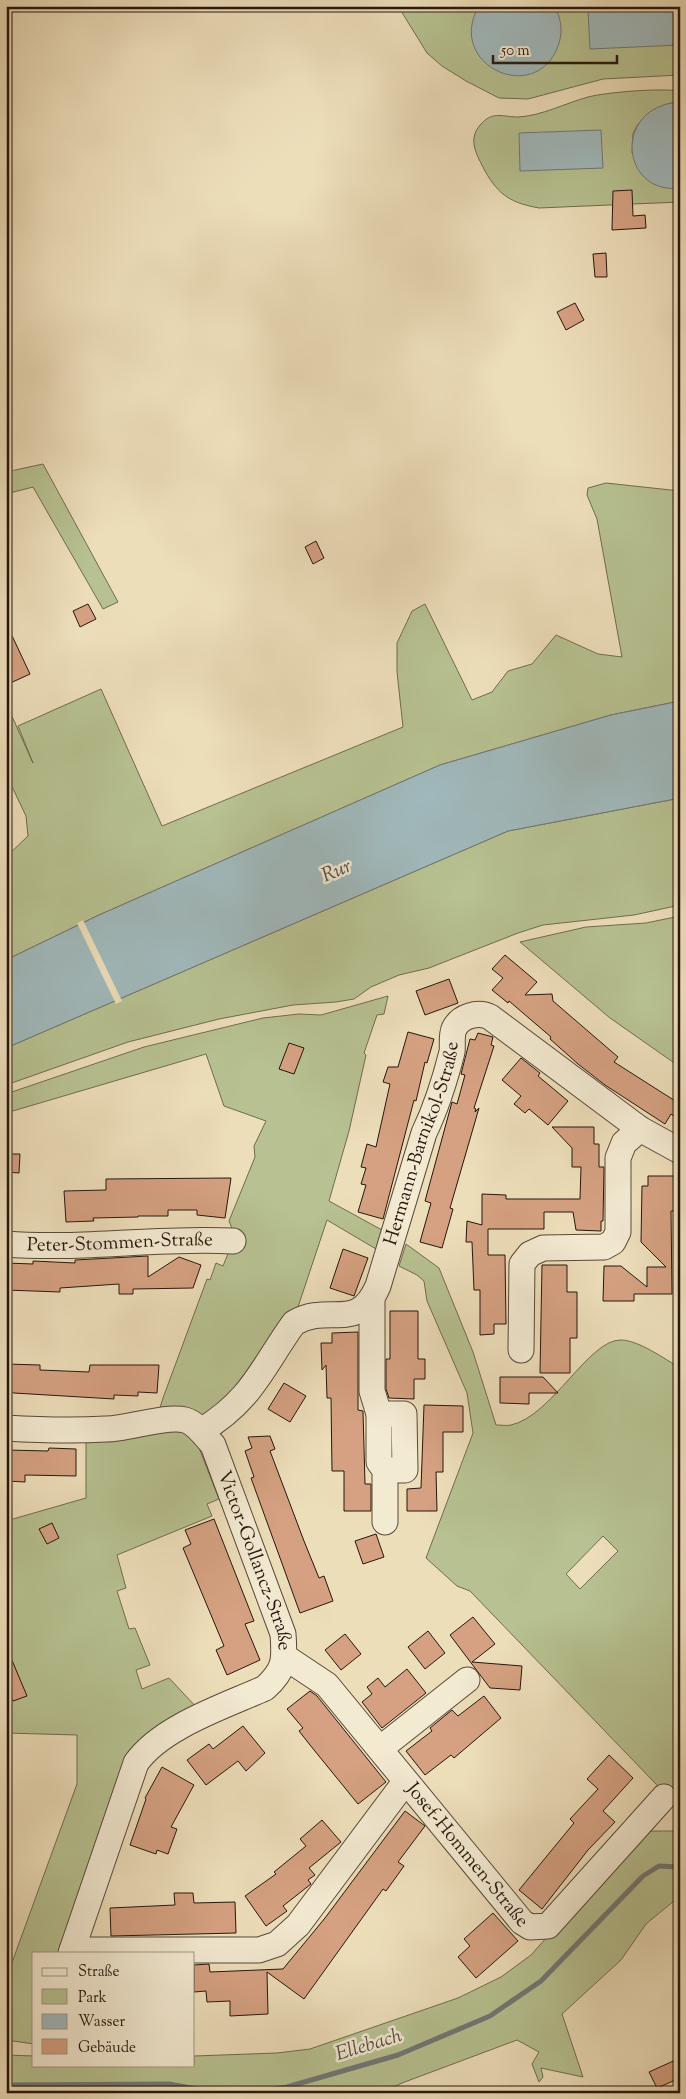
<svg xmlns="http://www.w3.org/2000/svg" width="686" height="2099" font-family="'Sorts Mill Goudy',serif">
<rect width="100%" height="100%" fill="#eddeba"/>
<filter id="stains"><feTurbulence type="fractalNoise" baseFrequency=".004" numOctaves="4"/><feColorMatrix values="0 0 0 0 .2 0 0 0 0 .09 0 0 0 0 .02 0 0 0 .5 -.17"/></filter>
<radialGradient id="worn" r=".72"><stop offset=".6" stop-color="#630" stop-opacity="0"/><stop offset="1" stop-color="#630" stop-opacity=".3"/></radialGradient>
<g fill="#b7c191" stroke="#6f6c4f" fill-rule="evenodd">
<polygon points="398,6 680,6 680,75 603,79 528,99 499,98 466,81 442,66 427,53"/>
<path d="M 680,91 L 680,104 L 671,103 L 638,124 L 633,133 L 632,153 L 677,189 L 680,188 L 680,202 L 539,208 C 512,203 499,196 485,171 C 477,155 466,139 482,123 C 493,111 504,117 518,117 C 541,116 566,103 588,97 C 608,92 659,88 680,91 Z"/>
<polygon points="43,464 118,602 103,609 33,487 6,494 6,472"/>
<polygon points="606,483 680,491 680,701 611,715 440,765 99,915 6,960 6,857 28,836 26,816 6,774 6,703 33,763 18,726 101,689 162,826 403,727 397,672 397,643 412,611 425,604 472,700 492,692 508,671 532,664 556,635 598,654 622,657 597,519 587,495 588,488"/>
<polygon points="680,798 680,905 634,915 543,925 518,933 429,968 399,975 371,987 354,999 336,1002 293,1005 219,1019 128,1042 6,1085 6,1048 508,831"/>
<polygon points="680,916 680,1067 610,1018 520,942 586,927 646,923"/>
<polygon points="388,996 384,1014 377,1015 364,1053 366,1055 349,1131 329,1201 382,1230 376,1249 327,1220 298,1307 283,1316 242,1385 196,1440 219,1499 207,1504 212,1516 117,1555 126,1588 117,1591 129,1629 135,1628 150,1665 136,1670 142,1689 169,1678 199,1710 153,1734 61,1953 34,1953 34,2044 6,2040 6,1979 77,1784 77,1735 6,1733 6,1521 86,1498 86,1439 153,1430 163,1398 207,1279 210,1280 216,1263 223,1266 235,1236 229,1221 255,1157 254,1146 266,1121 224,1106 206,1054 6,1113 6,1094 144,1047 263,1018 299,1014 321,1015"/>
<path d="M 406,1244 L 439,1268 L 473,1352 L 496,1425 C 501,1425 507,1426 511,1425 C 552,1416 589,1339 621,1340 C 638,1340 665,1359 680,1368 L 680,1809 L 470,1591 L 457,1586 L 426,1558 L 473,1433 L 467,1393 L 427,1301 L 424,1281 L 417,1275 L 399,1266 ZM 603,1536 L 618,1551 L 580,1589 L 566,1574 Z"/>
<polygon points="654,1831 680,1831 680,1896 646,1924 621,1960 562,2014 583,2077 541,2068 543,2077 539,2082 532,2064 539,2052 517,2040 402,2083 382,2093 6,2093 6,2055 34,2056 34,2065 194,2065 194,2056 277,2053 310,2049 458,1998 501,1977 531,1955 640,1833"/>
</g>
<g fill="#a0b9bc" stroke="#707876">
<path d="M 479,6 L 554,6 C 561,17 563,31 559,43 C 539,108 444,66 479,6 Z"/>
<polygon points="680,6 680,45 590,49 588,10"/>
<path d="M 671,103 L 680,104 L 680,188 C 624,195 612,115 671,103 Z"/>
<polygon points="601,130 603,168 520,171 519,133"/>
<polygon points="680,701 680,798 508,831 6,1048 6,960 99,915 440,765 611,715"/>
</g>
<polygon fill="#eddeba" points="83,920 122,1001 116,1004 77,923"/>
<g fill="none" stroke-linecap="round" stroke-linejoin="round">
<polyline stroke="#707876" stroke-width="5" points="6,2085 169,2084 208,2091 259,2091 287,2087 398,2055 490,2016 541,1981 643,1876 659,1866 680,1867"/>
</g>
<g fill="#d5a182" stroke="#27160d">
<polygon points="632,190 633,216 645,215 646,228 612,230 613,191"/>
<polygon points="606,253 607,277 595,277 593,254"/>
<polygon points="575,303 584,320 566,330 557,312"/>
<polygon points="316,541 324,558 313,564 305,547"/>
<polygon points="88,604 96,619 80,627 73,611"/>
<polygon points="6,623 30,674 6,685"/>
<polygon points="505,955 537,982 525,995 552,994 553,1001 618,1057 614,1062 680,1104 680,1120 671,1114 665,1124 605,1085 578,1064 550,1039 551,1037 509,1001 508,1003 492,990 503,978 492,969"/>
<polygon points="449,979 458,1003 425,1015 416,991"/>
<polygon points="408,1032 434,1039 427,1063 425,1062 416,1101 414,1100 383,1219 358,1212 366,1185 361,1184 366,1168 361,1167 367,1144 376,1147 390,1084 383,1082 388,1067 398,1067"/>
<polygon points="478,1033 493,1037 491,1045 494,1046 474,1108 476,1109 475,1112 479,1108 450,1208 453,1209 442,1248 420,1242 431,1203 425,1201 452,1102 457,1104 465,1075 461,1074 470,1039 475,1040"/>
<polygon points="289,1043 304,1048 294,1074 279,1069"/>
<polygon points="521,1058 540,1073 538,1076 568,1101 548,1125 529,1109 525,1113 514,1104 521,1096 502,1080"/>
<polygon points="552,1127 594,1127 594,1144 599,1144 599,1167 604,1167 603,1221 601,1221 601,1231 576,1230 573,1212 544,1212 544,1229 488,1229 488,1255 505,1255 506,1324 494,1324 494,1334 480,1335 480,1290 474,1290 472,1242 466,1242 467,1221 482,1225 482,1194 506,1195 506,1199 580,1199 581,1167 572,1167 572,1148"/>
<polygon points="6,1154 20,1154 19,1173 6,1172"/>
<polygon points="648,1176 680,1176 680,1211 671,1211 672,1294 634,1294 634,1301 603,1301 604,1266 621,1266 647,1287 647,1267 666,1267 641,1242 642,1186 648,1186"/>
<polygon points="231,1178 225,1218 197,1215 197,1210 168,1210 168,1216 138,1216 138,1217 93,1218 94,1221 66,1222 64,1191 106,1190 106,1179"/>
<polygon points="343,1249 368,1258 354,1296 330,1288"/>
<polygon points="148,1256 148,1277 179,1257 201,1265 193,1288 133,1289 133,1294 119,1294 119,1284 60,1288 60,1292 6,1290 6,1263 33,1264 33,1261 75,1263 75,1260"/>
<polygon points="542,1265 567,1265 567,1292 577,1292 577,1338 570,1338 570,1373 540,1373"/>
<polygon points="390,1311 418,1311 418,1359 425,1359 425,1379 414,1379 414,1399 389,1398 386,1389 386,1359 390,1359"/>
<polygon points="358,1332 358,1410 363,1411 365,1484 371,1484 371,1511 344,1511 344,1471 332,1471 331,1398 327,1398 326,1365 322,1370 321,1343 332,1343 332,1333"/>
<polygon points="6,1364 40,1365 40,1370 89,1372 90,1365 159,1365 157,1393 138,1392 138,1396 114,1395 114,1399 14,1393 6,1391"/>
<polygon points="500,1377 543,1377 558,1393 529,1393 529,1404 500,1403"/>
<polygon points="284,1383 306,1396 290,1422 268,1409"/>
<polygon points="424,1405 463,1406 463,1432 443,1432 443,1472 436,1472 437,1511 407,1511 407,1489 421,1488"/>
<polygon points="270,1436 275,1449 270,1451 304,1541 319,1578 324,1576 333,1601 300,1613 251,1478 254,1477 245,1451 252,1448 248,1437"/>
<polygon points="49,1448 76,1449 76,1476 25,1475 25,1482 6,1481 6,1450 48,1451"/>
<polygon points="214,1519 254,1621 245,1624 260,1660 227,1675 216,1650 224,1646 183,1548 191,1544 185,1530"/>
<polygon points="52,1523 59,1538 47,1544 39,1529"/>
<polygon points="376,1534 384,1557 363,1564 355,1541"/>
<polygon points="473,1617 495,1644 472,1662 522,1666 520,1690 490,1688 450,1635"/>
<polygon points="428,1631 445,1653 425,1669 408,1647"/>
<polygon points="345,1634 361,1654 341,1670 325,1650"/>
<polygon points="6,1646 27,1696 13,1701 6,1684"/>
<polygon points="407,1669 426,1693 382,1728 362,1702 372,1694 367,1687 378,1678 385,1687"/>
<polygon points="310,1691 317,1696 386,1782 358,1804 310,1745 299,1731 303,1728 287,1709"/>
<polygon points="484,1696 501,1718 454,1758 451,1755 425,1775 406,1751 432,1731 430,1728 452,1710 458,1716"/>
<polygon points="243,1726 265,1753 246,1771 238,1761 206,1785 187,1760 209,1744 213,1749"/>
<polygon points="609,1755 633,1778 603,1811 615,1822 588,1850 542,1909 519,1890 574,1823 570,1819 598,1789 587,1779"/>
<polygon points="162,1767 194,1785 171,1827 177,1829 168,1854 157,1850 156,1854 130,1845 146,1799 145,1798"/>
<polygon points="405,1811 425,1826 398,1862 404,1866 386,1891 383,1889 304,1999 267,1972 268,2014 230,2016 230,2001 207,2002 206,1991 194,1992 194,1965 209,1964 210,1972 283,1969 325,1918"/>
<polygon points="322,1820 341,1842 309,1868 315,1875 308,1880 311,1884 283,1906 287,1911 266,1926 245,1896 276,1874 274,1872 306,1846 300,1839"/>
<polygon points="174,1893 193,1893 194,1903 235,1902 236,1933 111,1936 110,1908 175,1905"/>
<polygon points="493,1913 518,1941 476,1978 458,1957 470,1946 464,1939"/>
<polygon points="680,2058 680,2078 657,2088 649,2072"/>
</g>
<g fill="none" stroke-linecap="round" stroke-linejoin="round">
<defs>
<g id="minor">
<path id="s1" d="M 6,1244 C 82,1250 157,1237 233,1241"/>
<polyline points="372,1302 372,1391 379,1414 379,1462 385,1470 385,1522"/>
<polyline points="521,1350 522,1264 530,1254 543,1248 604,1247 613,1242 618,1232 618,1158 624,1143 640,1129"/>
<polyline points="379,1414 404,1414 405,1470 385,1470"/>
<path id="s2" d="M 6,1428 C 39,1430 73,1431 106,1429 C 129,1429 165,1415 185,1420 C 196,1423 205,1436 213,1445 L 283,1634 C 285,1660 285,1670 265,1688 C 225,1706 161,1727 136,1763 L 71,1953"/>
<path id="s3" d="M 201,1431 C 253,1399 261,1369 294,1323 C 330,1302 357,1334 378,1286 L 424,1133 C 436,1108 445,1080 452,1052 C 453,1046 451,1036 454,1029 C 460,1016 478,1011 490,1017 L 640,1129 L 680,1151"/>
<path id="s4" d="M 285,1657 L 327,1685 L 522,1922 L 530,1927 L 548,1926 L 664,1797"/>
<polyline points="381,1748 467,1680"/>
<polyline points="72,1950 259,1950 277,1944 298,1925 405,1782"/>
</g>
</defs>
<use href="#minor" stroke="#584838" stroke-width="27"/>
<use href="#minor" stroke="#f3ead2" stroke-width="25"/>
</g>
<g text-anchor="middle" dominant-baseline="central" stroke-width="5" stroke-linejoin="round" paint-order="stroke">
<g font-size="19" fill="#27160d" stroke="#f3ead2">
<text stroke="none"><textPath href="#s3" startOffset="392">Hermann-Barnikol-Straße</textPath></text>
<text stroke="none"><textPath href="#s1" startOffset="114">Peter-Stommen-Straße</textPath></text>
<text stroke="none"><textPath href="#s2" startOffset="341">Victor-Gollancz-Straße</textPath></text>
<text stroke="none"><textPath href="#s4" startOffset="271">Josef-Hommen-Straße</textPath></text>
</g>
<g font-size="20" font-style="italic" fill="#514f4a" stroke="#f3ead2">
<text transform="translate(337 872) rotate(-23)">Rur</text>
<text transform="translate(369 2046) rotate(-17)">Ellebach</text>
</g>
</g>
<rect width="686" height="2099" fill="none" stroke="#eddeba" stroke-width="25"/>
<rect x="8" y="8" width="671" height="2084" fill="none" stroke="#27160d" stroke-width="2.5"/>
<rect x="12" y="12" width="661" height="2074" fill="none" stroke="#27160d"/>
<rect x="32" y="1952" width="162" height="115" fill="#f3ead2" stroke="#a19583"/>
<rect x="42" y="1968" width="25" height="8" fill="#f3ead2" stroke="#a19583"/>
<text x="78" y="1976" font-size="15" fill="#27160d">Straße</text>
<rect x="42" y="1989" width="25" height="15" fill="#b7c191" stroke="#a19583"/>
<text x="78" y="2002" font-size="15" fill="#27160d">Park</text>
<rect x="42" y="2014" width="25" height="15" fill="#a0b9bc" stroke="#a19583"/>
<text x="78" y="2026" font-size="15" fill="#27160d">Wasser</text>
<rect x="42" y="2039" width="25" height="15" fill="#d5a182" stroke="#a19583"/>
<text x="78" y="2052" font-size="15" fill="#27160d">Gebäude</text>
<path d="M493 55v8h124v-8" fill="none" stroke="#27160d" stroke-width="2.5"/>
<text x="501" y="55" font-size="15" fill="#27160d" stroke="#f3ead2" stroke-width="4" paint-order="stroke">50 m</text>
<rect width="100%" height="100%" filter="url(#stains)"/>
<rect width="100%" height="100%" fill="url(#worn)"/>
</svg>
